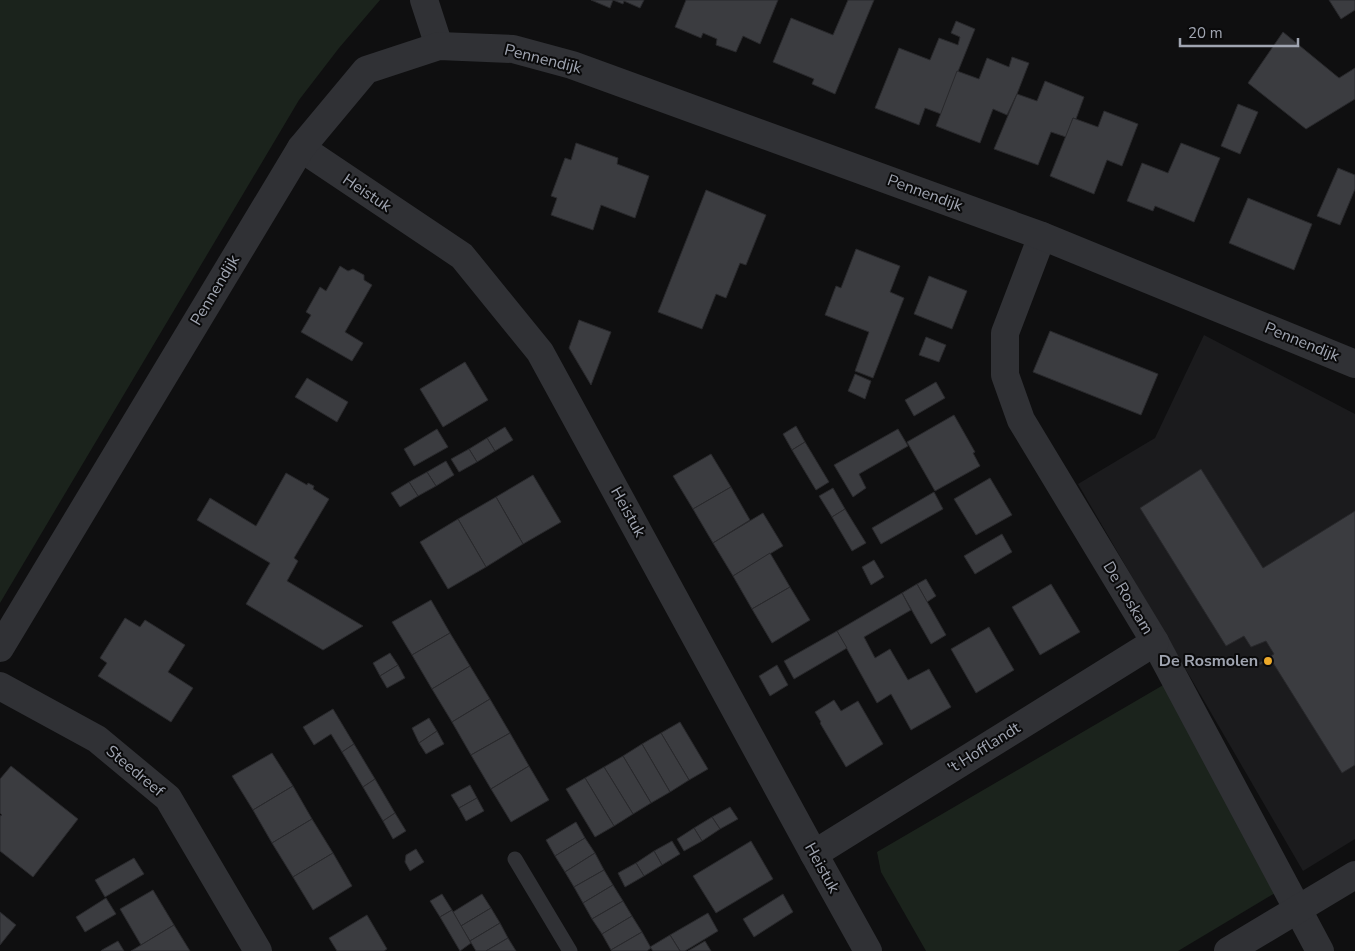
<svg xmlns="http://www.w3.org/2000/svg" width="1355" height="951" font-family="'Nunito Sans',sans-serif">
<rect width="100%" height="100%" fill="#0f0f10"/>
<polygon fill="#1b1b1d" points="1204,335 1355,414 1355,839 1303,871 1078,484 1155,438"/>
<g fill="#1b231c">
<polygon points="0,0 380,0 339,48 299,100 0,603"/>
<polygon points="1165,684 1275,893 1178,951 926,951 881,872 877,852"/>
</g>
<g fill="#3b3c40" stroke="#29292c">
<polygon points="591,0 644,0 640,8 624,1 623,4 613,0 610,8"/>
<polygon points="686,0 778,0 760,44 743,36 736,52 716,45 717,39 703,33 701,38 675,27"/>
<polygon points="848,0 874,0 835,94 812,84 814,79 773,62 791,18 833,35"/>
<polygon points="1329,0 1355,0 1355,10 1341,19"/>
<polygon points="956,21 975,29 941,114 925,108 919,125 875,108 899,48 930,60 939,38 958,45 960,37 951,33"/>
<polygon points="1283,32 1339,78 1355,68 1355,99 1306,129 1248,83"/>
<polygon points="1012,57 1029,63 1017,94 1007,115 993,109 980,143 936,126 957,71 979,79 987,58 1009,67"/>
<polygon points="1045,81 1084,97 1076,119 1073,118 1066,137 1051,132 1038,165 994,149 1017,94 1037,101"/>
<polygon points="1238,104 1258,112 1240,154 1221,146"/>
<polygon points="1104,111 1138,124 1122,166 1107,160 1094,194 1050,176 1073,118 1098,127"/>
<polygon points="576,143 618,158 617,164 649,176 635,218 601,205 593,230 551,215 557,198 551,196 565,158 571,160"/>
<polygon points="1181,143 1220,158 1194,222 1155,206 1153,211 1127,201 1142,163 1168,173"/>
<polygon points="1338,168 1355,175 1355,189 1340,225 1317,216"/>
<polygon points="706,190 766,215 746,265 740,263 726,298 716,294 702,329 658,312"/>
<polygon points="1248,198 1312,224 1294,270 1229,243"/>
<polygon points="856,249 900,266 890,292 904,298 873,378 855,371 869,332 825,315 836,286 841,288"/>
<polygon points="340,266 348,271 353,269 364,275 364,280 372,285 345,332 363,343 352,361 301,332 311,315 306,312 320,287 326,291"/>
<polygon points="929,276 967,291 952,329 914,314"/>
<polygon points="579,320 611,332 591,385 569,348"/>
<polygon points="1050,331 1158,374 1141,415 1033,372"/>
<polygon points="926,337 946,345 939,362 919,355"/>
<polygon points="465,362 488,400 443,427 420,389"/>
<polygon points="855,374 871,381 865,399 848,391"/>
<polygon points="307,378 348,402 337,422 295,397"/>
<polygon points="936,382 945,398 914,416 905,400"/>
<polygon points="954,415 975,452 973,453 980,466 935,491 907,442"/>
<polygon points="796,426 805,442 792,450 783,434"/>
<polygon points="505,427 513,440 495,451 487,438"/>
<polygon points="437,429 448,447 414,466 404,449"/>
<polygon points="898,429 908,446 859,474 866,488 853,497 834,465"/>
<polygon points="487,438 495,451 477,462 469,449"/>
<polygon points="805,442 829,482 816,490 792,450"/>
<polygon points="469,449 477,462 459,472 451,459"/>
<polygon points="711,454 731,487 693,509 673,476"/>
<polygon points="446,461 454,475 436,486 427,472"/>
<polygon points="1201,469 1263,568 1355,511 1355,765 1342,773 1270,658 1260,665 1259,663 1274,654 1266,641 1251,647 1244,636 1226,646 1140,508"/>
<polygon points="427,472 436,486 418,496 409,482"/>
<polygon points="286,473 307,485 308,483 314,486 313,489 329,499 294,558 298,561 287,581 363,626 323,650 246,604 270,563 197,520 210,498 256,526"/>
<polygon points="533,475 561,522 523,544 496,497"/>
<polygon points="990,478 1012,515 976,535 954,499"/>
<polygon points="409,482 418,496 400,507 391,493"/>
<polygon points="731,487 750,520 713,543 693,509"/>
<polygon points="833,488 845,509 832,517 819,496"/>
<polygon points="934,492 943,509 881,544 872,528"/>
<polygon points="496,497 523,544 486,567 458,519"/>
<polygon points="845,509 866,543 852,551 832,517"/>
<polygon points="763,513 783,546 733,576 713,543"/>
<polygon points="458,519 486,567 448,589 420,542"/>
<polygon points="1002,534 1012,552 975,574 964,556"/>
<polygon points="770,553 790,587 752,609 733,576"/>
<polygon points="874,560 884,577 871,585 862,567"/>
<polygon points="926,579 936,596 927,602 917,584"/>
<polygon points="917,584 946,635 931,644 902,593"/>
<polygon points="1051,584 1080,632 1040,655 1012,607"/>
<polygon points="790,587 810,620 772,643 752,609"/>
<polygon points="902,593 911,610 864,637 875,658 890,649 908,680 929,669 951,707 911,730 891,694 877,703 837,631"/>
<polygon points="431,600 450,633 412,655 392,622"/>
<polygon points="125,618 140,627 145,620 185,645 168,672 193,688 171,722 98,676 107,663 100,658"/>
<polygon points="989,627 1014,670 976,693 951,649"/>
<polygon points="837,631 847,648 794,679 784,661"/>
<polygon points="450,633 470,666 432,689 412,655"/>
<polygon points="390,653 398,665 380,676 373,663"/>
<polygon points="398,665 405,678 387,688 380,676"/>
<polygon points="777,665 788,685 770,696 759,676"/>
<polygon points="470,666 490,699 452,722 432,689"/>
<polygon points="490,699 510,733 471,755 452,722"/>
<polygon points="834,700 841,711 858,701 883,744 846,767 820,723 821,722 815,712"/>
<polygon points="333,709 354,744 342,752 331,734 314,745 303,727"/>
<polygon points="429,718 437,731 419,743 412,728"/>
<polygon points="680,722 708,769 689,780 661,733"/>
<polygon points="437,731 444,744 426,754 419,743"/>
<polygon points="510,733 529,766 491,789 471,755"/>
<polygon points="661,733 689,780 670,792 642,744"/>
<polygon points="354,744 375,779 363,787 342,752"/>
<polygon points="642,744 670,792 651,803 623,756"/>
<polygon points="272,753 293,786 253,810 232,776"/>
<polygon points="623,756 651,803 633,814 604,767"/>
<polygon points="11,766 78,819 33,877 0,851 0,816 2,815 0,813 0,779"/>
<polygon points="529,766 549,800 511,822 491,789"/>
<polygon points="604,767 633,814 614,826 585,778"/>
<polygon points="585,778 614,826 595,837 566,789"/>
<polygon points="375,779 395,813 383,821 363,787"/>
<polygon points="470,785 477,798 459,808 451,795"/>
<polygon points="293,786 312,819 272,843 253,810"/>
<polygon points="477,798 484,811 466,821 459,808"/>
<polygon points="730,807 738,819 720,829 712,817"/>
<polygon points="395,813 406,831 393,839 383,821"/>
<polygon points="712,817 720,829 702,841 694,828"/>
<polygon points="312,819 333,853 293,877 272,843"/>
<polygon points="576,822 585,838 555,856 546,840"/>
<polygon points="694,828 702,841 684,851 677,839"/>
<polygon points="585,838 595,853 565,872 555,856"/>
<polygon points="672,841 680,854 662,865 654,851"/>
<polygon points="751,841 773,879 716,913 693,876"/>
<polygon points="416,849 424,862 410,871 405,862 406,855"/>
<polygon points="654,851 662,865 644,876 636,863"/>
<polygon points="333,853 352,886 313,910 293,877"/>
<polygon points="595,853 604,870 574,887 565,872"/>
<polygon points="134,858 144,874 105,897 95,880"/>
<polygon points="636,863 644,876 625,887 618,873"/>
<polygon points="604,870 613,885 583,903 574,887"/>
<polygon points="613,885 623,901 592,919 583,903"/>
<polygon points="153,890 174,925 141,945 120,909"/>
<polygon points="442,894 452,910 440,917 430,901"/>
<polygon points="482,894 491,908 461,926 453,912"/>
<polygon points="783,894 793,912 754,937 743,919"/>
<polygon points="106,898 116,914 85,932 76,917"/>
<polygon points="623,901 632,916 602,934 592,919"/>
<polygon points="491,908 500,923 470,941 461,926"/>
<polygon points="452,910 471,943 460,951 440,917"/>
<polygon points="0,912 16,925 0,945"/>
<polygon points="708,913 718,931 685,951 680,951 670,935"/>
<polygon points="367,915 387,949 384,951 337,951 329,938"/>
<polygon points="632,916 642,932 611,950 602,934"/>
<polygon points="500,923 508,938 486,951 476,951 470,941"/>
<polygon points="174,925 190,951 131,951 141,945"/>
<polygon points="642,932 651,948 647,951 612,951 611,950"/>
<polygon points="670,935 680,951 653,951 650,947"/>
<polygon points="508,938 516,951 486,951"/>
<polygon points="118,941 124,951 101,951 102,950"/>
<polygon points="705,941 711,951 688,951"/>
</g>
<g fill="none" stroke-linecap="round" stroke-linejoin="round">
<polyline stroke="#303135" stroke-width="15" points="515,859 570,951"/>
<g stroke="#303135" stroke-width="28">
<polyline points="424,0 439,46"/>
<polyline points="301,148 462,256 540,352 814,854 868,951"/>
<polyline points="1042,236 1005,333 1005,375 1021,420 1155,642 1320,951"/>
<polyline points="0,648 301,148 366,70 439,46 513,49 572,65 1042,236 1355,364"/>
<polyline points="0,686 97,739 168,798 258,951"/>
<polyline points="814,854 1155,642"/>
<polyline points="1228,951 1355,875"/>
</g>
</g>
<circle fill="#eda92a" stroke="#0a0a0b" stroke-width="2" cx="1268" cy="661" r="5"/>
<g text-anchor="middle" dominant-baseline="central" stroke-width="4" stroke-linejoin="round" paint-order="stroke">
<g font-size="16" fill="#a0a5b1" stroke="#0a0a0b">
<text transform="translate(543 59) rotate(14)">Pennendijk</text>
<text transform="translate(367 193) rotate(34)">Heistuk</text>
<text transform="translate(925 193) rotate(20)">Pennendijk</text>
<text transform="translate(215 290) rotate(-59)">Pennendijk</text>
<text transform="translate(1302 342) rotate(22)">Pennendijk</text>
<text transform="translate(628 512) rotate(61)">Heistuk</text>
<text transform="translate(1128 598) rotate(59)">De Roskam</text>
<text transform="translate(984 748) rotate(-32)">'t Hofflandt</text>
<text transform="translate(135 771) rotate(40)">Steedreef</text>
<text transform="translate(822 868) rotate(61)">Heistuk</text>
</g>
<g font-size="16" font-weight="bold" fill="#a0a5b1" stroke="#0a0a0b" text-anchor="end">
<text x="1258" y="661">De Rosmolen</text>
</g>
</g>
<path d="M1180 38v8h118v-8" fill="none" stroke="#a0a5b1" stroke-width="2.5"/>
<text x="1188" y="38" font-size="15" fill="#a0a5b1" stroke="#0a0a0b" stroke-width="4" paint-order="stroke">20 m</text>
</svg>
